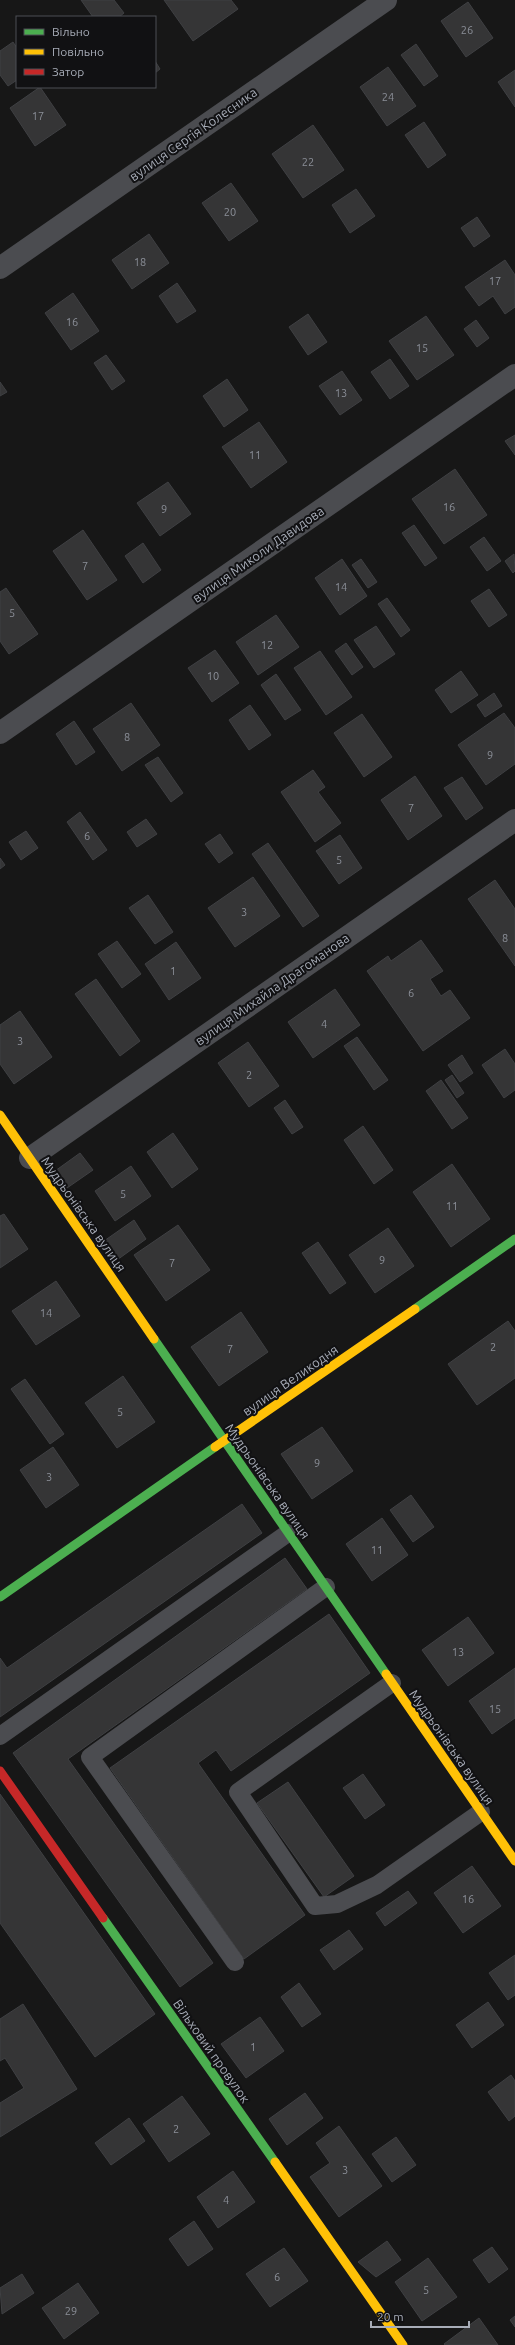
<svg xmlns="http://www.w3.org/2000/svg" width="515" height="2345" font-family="Ubuntu,sans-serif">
<rect width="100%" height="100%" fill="#171717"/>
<g fill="#353536" stroke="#3f4043">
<polygon points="81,0 114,0 124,13 119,17 93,17"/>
<polygon points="164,0 231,0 238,9 193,41"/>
<polygon points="468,2 493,38 466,57 441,21"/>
<polygon points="13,42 17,48 17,80 8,86 0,75 0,51"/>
<polygon points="416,44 438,76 424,86 401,55"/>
<polygon points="155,61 160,69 155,73"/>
<polygon points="388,67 416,106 387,126 360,87"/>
<polygon points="515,70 515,107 498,82"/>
<polygon points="40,87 66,125 35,146 10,108"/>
<polygon points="424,122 446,155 428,168 405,135"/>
<polygon points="313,125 344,170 303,198 272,154"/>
<polygon points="231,183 258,221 229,241 202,203"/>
<polygon points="356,189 375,216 350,233 332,205"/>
<polygon points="477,217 490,236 474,247 461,228"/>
<polygon points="149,234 169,263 132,289 112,260"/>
<polygon points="505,260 515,275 515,307 505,314 493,296 479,306 465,287"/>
<polygon points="177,283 196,311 177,323 159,296"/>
<polygon points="73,293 99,331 71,350 45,313"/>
<polygon points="308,314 327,342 308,355 289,327"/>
<polygon points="426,316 454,355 417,380 389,341"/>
<polygon points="476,320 489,338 477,347 464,329"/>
<polygon points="106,355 125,381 112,390 94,363"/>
<polygon points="390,359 409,386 390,399 371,372"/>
<polygon points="342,371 362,400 340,415 319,386"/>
<polygon points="227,379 248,410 224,427 203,396"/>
<polygon points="0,382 7,392 0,396"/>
<polygon points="259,422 287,462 251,488 222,447"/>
<polygon points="515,435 515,455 505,441"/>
<polygon points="455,469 487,515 444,544 412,499"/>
<polygon points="168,482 191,514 160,536 137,503"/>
<polygon points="414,525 437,558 425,566 402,533"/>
<polygon points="83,530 117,580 87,600 53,551"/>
<polygon points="484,537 501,561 487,571 470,547"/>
<polygon points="143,543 161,570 143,583 125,556"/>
<polygon points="514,554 515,571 513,573 505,561"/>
<polygon points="342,559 367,596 340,615 315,578"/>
<polygon points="361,559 377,582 368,588 352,565"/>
<polygon points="6,588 38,634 9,654 0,641 0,592"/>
<polygon points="489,589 507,615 489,627 471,601"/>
<polygon points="387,598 410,630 401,637 378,604"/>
<polygon points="276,615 299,647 258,675 236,642"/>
<polygon points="376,626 395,654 374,668 354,640"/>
<polygon points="346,643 363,667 352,675 335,651"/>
<polygon points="215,650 239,683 212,702 188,668"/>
<polygon points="320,651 352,697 326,715 294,668"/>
<polygon points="461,671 478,695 451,713 435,690"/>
<polygon points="276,674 301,710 285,720 261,685"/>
<polygon points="494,693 502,706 485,717 477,705"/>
<polygon points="131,703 160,745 122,771 93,729"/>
<polygon points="250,705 271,735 249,750 229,720"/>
<polygon points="504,713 515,728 515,764 486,785 458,745"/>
<polygon points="362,714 392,757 364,777 334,733"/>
<polygon points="74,721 95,752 76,765 56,734"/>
<polygon points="158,757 183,793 171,802 145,765"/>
<polygon points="313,770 325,787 318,792 341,823 315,842 281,792"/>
<polygon points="415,776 442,816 408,840 381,800"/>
<polygon points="462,777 483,808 466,820 444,788"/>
<polygon points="80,812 107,850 93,860 67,822"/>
<polygon points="146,819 157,834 137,847 127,832"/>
<polygon points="26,831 38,848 21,860 9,842"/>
<polygon points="220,834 233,853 219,863 205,844"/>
<polygon points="340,835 362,868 339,884 316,851"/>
<polygon points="268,843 319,916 303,927 252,854"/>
<polygon points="0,858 5,865 0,869"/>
<polygon points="253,877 280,916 235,947 208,908"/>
<polygon points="495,880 515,909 515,966 468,899"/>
<polygon points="148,895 173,932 155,944 129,908"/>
<polygon points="421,940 443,971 430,979 441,996 450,990 470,1018 423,1051 367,971 388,956 391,961"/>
<polygon points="117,941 141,974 122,988 98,954"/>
<polygon points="176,942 201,978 169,1000 145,964"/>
<polygon points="96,979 140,1041 120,1056 75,994"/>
<polygon points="335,989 360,1025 313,1058 288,1022"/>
<polygon points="20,1011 52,1057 14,1084 0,1064 0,1025"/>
<polygon points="357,1037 388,1080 374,1090 344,1046"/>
<polygon points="248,1042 279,1086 249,1107 218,1063"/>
<polygon points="505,1049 515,1064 515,1090 504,1098 482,1065"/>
<polygon points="462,1055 473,1073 460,1082 448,1065"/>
<polygon points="452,1075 464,1093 457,1098 445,1080"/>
<polygon points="441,1080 468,1118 452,1129 426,1091"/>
<polygon points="285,1100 303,1127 292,1134 274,1108"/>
<polygon points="363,1126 393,1170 374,1184 344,1140"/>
<polygon points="173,1133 198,1169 172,1188 147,1152"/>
<polygon points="80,1153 93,1170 67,1188 55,1171"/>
<polygon points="452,1164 490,1219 451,1247 413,1192"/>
<polygon points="131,1166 151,1196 115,1221 95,1191"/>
<polygon points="4,1214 28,1249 0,1268 0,1216"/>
<polygon points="134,1220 146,1239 117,1260 104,1241"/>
<polygon points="178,1225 210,1270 166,1301 134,1255"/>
<polygon points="388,1228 414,1266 375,1293 349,1255"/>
<polygon points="318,1242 346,1283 330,1294 302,1253"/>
<polygon points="56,1281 80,1316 36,1345 12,1311"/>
<polygon points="241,1312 268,1352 219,1386 191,1347"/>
<polygon points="508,1321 515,1331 515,1378 477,1405 448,1364"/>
<polygon points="123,1376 155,1422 117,1448 85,1403"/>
<polygon points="25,1379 64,1434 50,1444 11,1389"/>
<polygon points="322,1427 353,1471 312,1499 281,1454"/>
<polygon points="53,1447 79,1485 46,1508 20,1470"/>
<polygon points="411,1495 434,1527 413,1542 390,1510"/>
<polygon points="242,1504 262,1533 0,1717 0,1658 7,1668"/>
<polygon points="382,1518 408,1555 372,1581 346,1544"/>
<polygon points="285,1558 307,1589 68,1759 213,1963 180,1987 13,1753"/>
<polygon points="329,1614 370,1673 231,1771 216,1750 198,1763 305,1915 244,1959 110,1768"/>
<polygon points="468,1617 494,1653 448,1686 422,1650"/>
<polygon points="515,1668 515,1718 492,1734 469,1701"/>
<polygon points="363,1774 385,1805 365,1819 343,1788"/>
<polygon points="288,1782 354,1876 324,1897 257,1803"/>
<polygon points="0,1794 155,2014 95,2057 0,1923"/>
<polygon points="472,1866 501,1906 463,1933 434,1893"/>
<polygon points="408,1891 417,1903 385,1926 376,1913"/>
<polygon points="349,1930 363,1949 334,1970 320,1950"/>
<polygon points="515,1955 515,1995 508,2000 489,1973"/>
<polygon points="299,1983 321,2014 302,2027 281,1997"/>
<polygon points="488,2002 504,2025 472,2048 456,2025"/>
<polygon points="23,2004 77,2089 0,2137 0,2103 24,2088 5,2058 0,2061 0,2019"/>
<polygon points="260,2017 284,2051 246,2078 221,2044"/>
<polygon points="511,2075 515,2081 515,2116 509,2121 488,2092"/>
<polygon points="305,2093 323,2118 287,2145 269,2119"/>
<polygon points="182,2096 210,2134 169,2162 143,2124"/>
<polygon points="129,2118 145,2141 111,2165 95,2143"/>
<polygon points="339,2126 382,2186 339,2217 310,2177 330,2163 316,2143"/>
<polygon points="396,2137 416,2165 392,2182 372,2154"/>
<polygon points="233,2171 255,2202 218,2228 197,2197"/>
<polygon points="194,2221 213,2249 188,2266 169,2239"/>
<polygon points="387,2241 401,2260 376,2277 358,2262"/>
<polygon points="492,2247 508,2269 489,2283 473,2260"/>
<polygon points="284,2248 308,2281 270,2307 246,2274"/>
<polygon points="428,2258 457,2297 422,2321 395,2282"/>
<polygon points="22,2274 34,2293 2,2314 0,2288"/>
<polygon points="78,2283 99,2313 64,2339 42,2308"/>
<polygon points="515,2316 515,2327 510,2320"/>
<polygon points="479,2318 498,2345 445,2345 444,2344"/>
</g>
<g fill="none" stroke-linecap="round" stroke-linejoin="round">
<g stroke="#4b4c50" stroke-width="18">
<polyline points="392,1683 238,1792 315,1906 337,1904 377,1885 481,1812"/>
<polyline points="0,1736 288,1533"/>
<polyline points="235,1962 90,1757 326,1587"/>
</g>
<g stroke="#4b4c50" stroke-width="22">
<polyline points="0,268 386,0"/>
<polyline points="0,733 515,375"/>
<polyline points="30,1158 515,820"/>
</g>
<g stroke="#4caf50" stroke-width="9">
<polyline points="415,1309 515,1239"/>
<polyline points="154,1339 386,1674"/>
<polyline points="0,1597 215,1447"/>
<polyline points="103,1918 275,2162"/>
</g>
<g stroke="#ffc107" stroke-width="9">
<polyline points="0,1115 154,1339"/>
<polyline points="215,1447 415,1309"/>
<polyline points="386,1674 515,1861"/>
<polyline points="275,2162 403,2345"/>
</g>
<polyline stroke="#c62828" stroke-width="9" points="0,1771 103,1918"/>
</g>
<g text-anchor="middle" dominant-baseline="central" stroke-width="4" stroke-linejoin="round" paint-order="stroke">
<g font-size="11" fill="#8b8f98">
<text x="467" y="30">26</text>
<text x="388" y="97">24</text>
<text x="38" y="116">17</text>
<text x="308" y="162">22</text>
<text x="230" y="212">20</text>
<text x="140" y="262">18</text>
<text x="495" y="281">17</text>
<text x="72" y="322">16</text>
<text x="422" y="348">15</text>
<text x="341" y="393">13</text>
<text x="255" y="455">11</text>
<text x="449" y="507">16</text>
<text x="164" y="509">9</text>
<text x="85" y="566">7</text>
<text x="341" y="587">14</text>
<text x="12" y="613">5</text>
<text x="267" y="645">12</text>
<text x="213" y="676">10</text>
<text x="127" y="737">8</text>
<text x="490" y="755">9</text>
<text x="411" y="808">7</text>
<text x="87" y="836">6</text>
<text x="339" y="860">5</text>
<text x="244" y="912">3</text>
<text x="505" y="938">8</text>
<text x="173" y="971">1</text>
<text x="411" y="993">6</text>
<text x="324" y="1024">4</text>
<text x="20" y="1041">3</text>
<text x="249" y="1075">2</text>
<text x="123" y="1194">5</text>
<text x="452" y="1206">11</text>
<text x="382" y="1260">9</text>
<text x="172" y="1263">7</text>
<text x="46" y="1313">14</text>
<text x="493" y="1347">2</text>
<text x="230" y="1349">7</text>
<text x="120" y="1412">5</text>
<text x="317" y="1463">9</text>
<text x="49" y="1477">3</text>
<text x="377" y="1550">11</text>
<text x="458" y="1652">13</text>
<text x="495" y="1709">15</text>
<text x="468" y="1899">16</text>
<text x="253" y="2047">1</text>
<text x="176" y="2129">2</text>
<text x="345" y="2170">3</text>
<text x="226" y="2200">4</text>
<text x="277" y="2277">6</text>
<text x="426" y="2290">5</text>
<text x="71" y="2311">29</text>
</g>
<g font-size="13" fill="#a8adb8" stroke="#111113">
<text transform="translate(193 134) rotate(-35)">вулиця Сергія Колесника</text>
<text transform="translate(258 554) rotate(-35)">вулиця Миколи Давидова</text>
<text transform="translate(272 989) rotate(-35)">вулиця Михайла Драгоманова</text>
<text transform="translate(84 1214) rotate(55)">Мудрьонівська вулиця</text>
<text transform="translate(290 1380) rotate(-35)">вулиця Великодня</text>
<text transform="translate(268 1481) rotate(55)">Мудрьонівська вулиця</text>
<text transform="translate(452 1747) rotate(55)">Мудрьонівська вулиця</text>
<text transform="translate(212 2051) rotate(55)">Вільховий провулок</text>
</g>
</g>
<rect x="16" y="16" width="140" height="72" fill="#111113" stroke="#4d4f55"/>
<rect x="24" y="29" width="20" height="6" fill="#4caf50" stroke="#4d4f55"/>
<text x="52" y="36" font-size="12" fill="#a8adb8">Вільно</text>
<rect x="24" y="49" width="20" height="6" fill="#ffc107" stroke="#4d4f55"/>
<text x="52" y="56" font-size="12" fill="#a8adb8">Повільно</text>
<rect x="24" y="69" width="20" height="6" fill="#c62828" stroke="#4d4f55"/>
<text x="52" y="76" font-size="12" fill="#a8adb8">Затор</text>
<path d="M371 2321v6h98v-6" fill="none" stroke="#a8adb8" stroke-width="2"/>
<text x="377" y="2321" font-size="12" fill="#a8adb8" stroke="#111113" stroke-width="3" paint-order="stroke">20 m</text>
</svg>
